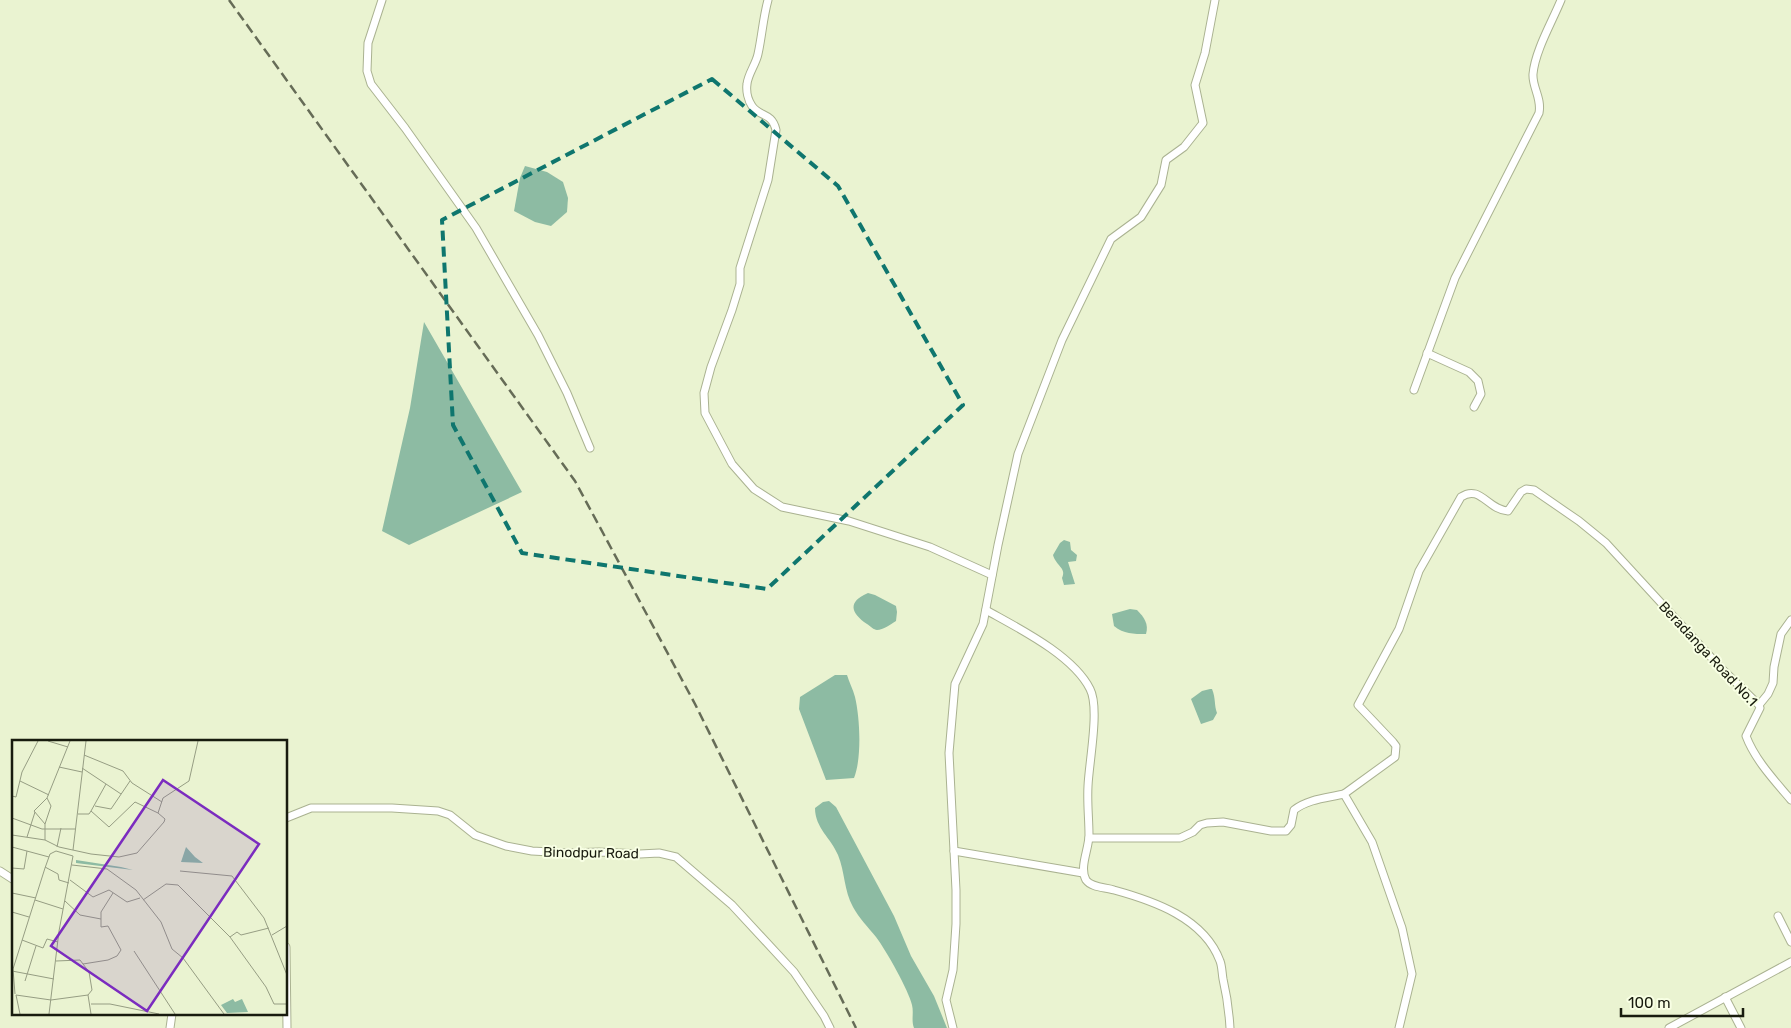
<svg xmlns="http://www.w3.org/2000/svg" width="1791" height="1028" font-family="Rubik,sans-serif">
<rect width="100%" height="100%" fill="#eaf3d1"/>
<g fill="#8dbba3">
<polygon points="525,166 547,172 563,182 568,198 567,212 551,226 535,222 514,211 520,178"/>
<polygon points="424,322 522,492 409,545 382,531 410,408"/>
<path d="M 1064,540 L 1070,542 L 1071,550 L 1077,555 L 1076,561 L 1068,562 L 1075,584 L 1064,585 L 1062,578 C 1067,568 1056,566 1053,555 L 1060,543 Z"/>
<path d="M 868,593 L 875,595 L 896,606 L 897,612 L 896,621 C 891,624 883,630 877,630 C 874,630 870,626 867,624 C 851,613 847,602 868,593 Z"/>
<path d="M 1130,609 L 1137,610 C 1144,617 1149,624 1146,634 C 1133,634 1124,634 1114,626 L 1112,614 Z"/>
<path d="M 835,675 L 847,675 C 849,682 853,689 855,697 C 860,718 862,758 854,778 L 826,780 L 799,709 L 800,697 Z"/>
<path d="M 1210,689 L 1212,689 C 1216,699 1214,705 1217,713 L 1213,720 L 1201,724 L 1191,699 L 1202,691 Z"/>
<path d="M 829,801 L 836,807 L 894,916 L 911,956 L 934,996 L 947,1028 L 914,1028 C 911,1020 914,1013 912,1005 C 909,991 886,950 876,937 C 868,927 859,918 853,907 C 844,891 845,872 838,855 C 831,838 815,828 815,808 L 823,802 Z"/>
</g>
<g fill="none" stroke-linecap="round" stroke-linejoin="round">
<defs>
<g id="minor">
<polyline points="382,0 368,43 367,71 371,84 405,128 476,228 538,335 567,393 590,448"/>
<path d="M 768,0 C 763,18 762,36 758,54 C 756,64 748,74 747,84 C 746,91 748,100 752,106 C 759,117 772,112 776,130 L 768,180 L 740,268 L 740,284 L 732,310 L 711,367 L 704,393 L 705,413 L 732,464 L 754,489 L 782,507 L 849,521 L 930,547 L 992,575"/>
<polyline points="1427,353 1469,372 1478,381 1481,394 1474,407"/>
<path d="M 1414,390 L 1455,278 L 1539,113 C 1542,98 1532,87 1533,74 C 1535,51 1552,22 1561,0"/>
<path d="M 986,610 C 1018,628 1073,655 1090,689 C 1100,708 1089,762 1088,786 C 1087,803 1089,819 1089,835 C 1089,849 1079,867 1086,880 C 1092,888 1105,887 1114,890 C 1154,901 1204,918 1220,961 C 1222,966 1222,973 1223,979 C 1227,996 1229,1011 1230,1028"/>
<polyline points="1759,705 1768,694 1773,683 1774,667 1781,634 1791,620"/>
<polyline points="286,818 311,808 392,808 438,811 450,815 475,835 506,846 532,851 568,853 599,852 640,854 659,853 676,857 732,905 794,972 824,1016 830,1028"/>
<path d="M 1089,838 L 1180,838 L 1193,832 L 1200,825 L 1207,823 L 1223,822 L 1271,831 L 1286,831 L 1291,825 L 1294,810 C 1308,799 1327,798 1344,794"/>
<polyline points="954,851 1083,873"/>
<polyline points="0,871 14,880"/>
<polyline points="1778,916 1791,942"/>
<polyline points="286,947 287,1028"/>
<polyline points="1725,997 1741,1028"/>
<polyline points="170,1028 172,1014"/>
<polyline points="953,1028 946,1000 953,970 956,924 956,890 949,753 955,684 983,624 998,545 1018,454 1062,340 1111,239 1141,217 1161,185 1166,160 1184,147 1203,123 1195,85 1205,53 1215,0"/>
<path d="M 1399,1028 L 1412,974 L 1402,928 L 1372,842 L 1344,794 L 1395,757 L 1396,746 L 1393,742 L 1358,705 L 1399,629 L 1419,571 L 1461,497 C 1480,484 1488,510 1508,511 L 1521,492 L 1526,489 L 1534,490 L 1579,521 L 1606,543 L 1720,667 L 1759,705 L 1760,708 L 1746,736 C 1755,760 1775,781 1791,800"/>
<polyline points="1669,1028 1791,962"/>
</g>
</defs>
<use href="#minor" stroke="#aab291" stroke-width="9"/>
<use href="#minor" stroke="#fff" stroke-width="7"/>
<polyline stroke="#666c57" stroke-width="2.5" stroke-dasharray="10 5" stroke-linecap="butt" points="229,0 575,481 695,704 856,1028"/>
</g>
<path fill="none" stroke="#0f766e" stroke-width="4" stroke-dasharray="10 6" stroke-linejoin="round" d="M 712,79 L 838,186 L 963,405 L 767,589 L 522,553 L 453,425 L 442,220 Z"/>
<g text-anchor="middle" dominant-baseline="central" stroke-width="4" stroke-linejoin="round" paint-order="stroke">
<g font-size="14" fill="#181b0e" stroke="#f8ffe4">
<text transform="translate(1708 654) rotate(47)">Beradanga Road No.1</text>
<text transform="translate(591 853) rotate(1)">Binodpur Road</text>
</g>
</g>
<g transform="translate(12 740)">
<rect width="275" height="275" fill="#eaf3d1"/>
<path d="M 174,107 L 183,117 L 191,123 L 169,122 ZM 64,120 L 109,127 L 121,130 L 64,123 ZM 221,259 L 223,262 L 230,259 L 236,272 L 215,273 L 209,265 Z" fill="#8dbba3"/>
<path fill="none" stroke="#969d83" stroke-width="1" d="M 36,1 L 56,7M 72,15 L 111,31 L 120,43 L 150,62M 47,27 L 70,32M 70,28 L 109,54M 8,41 L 37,55M 0,56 L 4,57 L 10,32 L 26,1M 83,66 L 99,69 L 118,41M 79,71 L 94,44M 66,74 L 77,74 L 79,71 L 97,87 L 123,62 L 146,73M 0,78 L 30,89 L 63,89M 33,84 L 39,66 L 35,58M 0,95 L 33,100 L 47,107 L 79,114 L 107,117 L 125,113 L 152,82 L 153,79 L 146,73 L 151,58 L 177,41 L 186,1M 15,97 L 23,72M 33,100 L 33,84 L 22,71 L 35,58 L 58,1M 0,107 L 37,117M 45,107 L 49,88M 61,110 L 74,1M 60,125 L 95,129 L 124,150 L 149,182 L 160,209 L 171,218 L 212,274M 33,127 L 46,134 L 47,140 L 57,143M 0,128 L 12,129 L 15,111M 33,128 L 38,114 L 44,111M 168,131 L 220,136 L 252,178 L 275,235M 58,140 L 81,157 L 97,150 L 115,162 L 128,158M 0,153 L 24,158M 23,160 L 51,169M 131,160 L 154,144 L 166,145 L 218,197 L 254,247 L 262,264 L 275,264M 0,172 L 17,177M 89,179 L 89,172 L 101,153M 260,195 L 275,186M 218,197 L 225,192 L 229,195 L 257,188M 10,200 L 31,208 L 35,199 L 46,202M 122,211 L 163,274M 44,221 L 68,220 L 71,224 L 96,220 L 105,216 L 109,210 L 96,186 L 89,187 L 89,179 L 68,175 L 53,161M 71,224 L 77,232 L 80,250 L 76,255M 0,231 L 42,239M 13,241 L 24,206M 3,254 L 1,229 L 33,128M 4,255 L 39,260 L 76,255 L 79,274M 4,255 L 8,274M 79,264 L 98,264 L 147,274M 37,274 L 47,191 L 61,116 L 44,111"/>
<path fill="#7b2cbf" fill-opacity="0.15" stroke="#7b2cbf" stroke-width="2.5" d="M 151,40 L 247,104 L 135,271 L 39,206 Z"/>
<rect width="275" height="275" fill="none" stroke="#181b0e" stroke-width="2.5"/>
</g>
<path d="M1621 1008v8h122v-8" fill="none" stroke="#181b0e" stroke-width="2.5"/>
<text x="1628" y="1008" font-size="15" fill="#181b0e" stroke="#f8ffe4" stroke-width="4" paint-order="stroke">100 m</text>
</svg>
